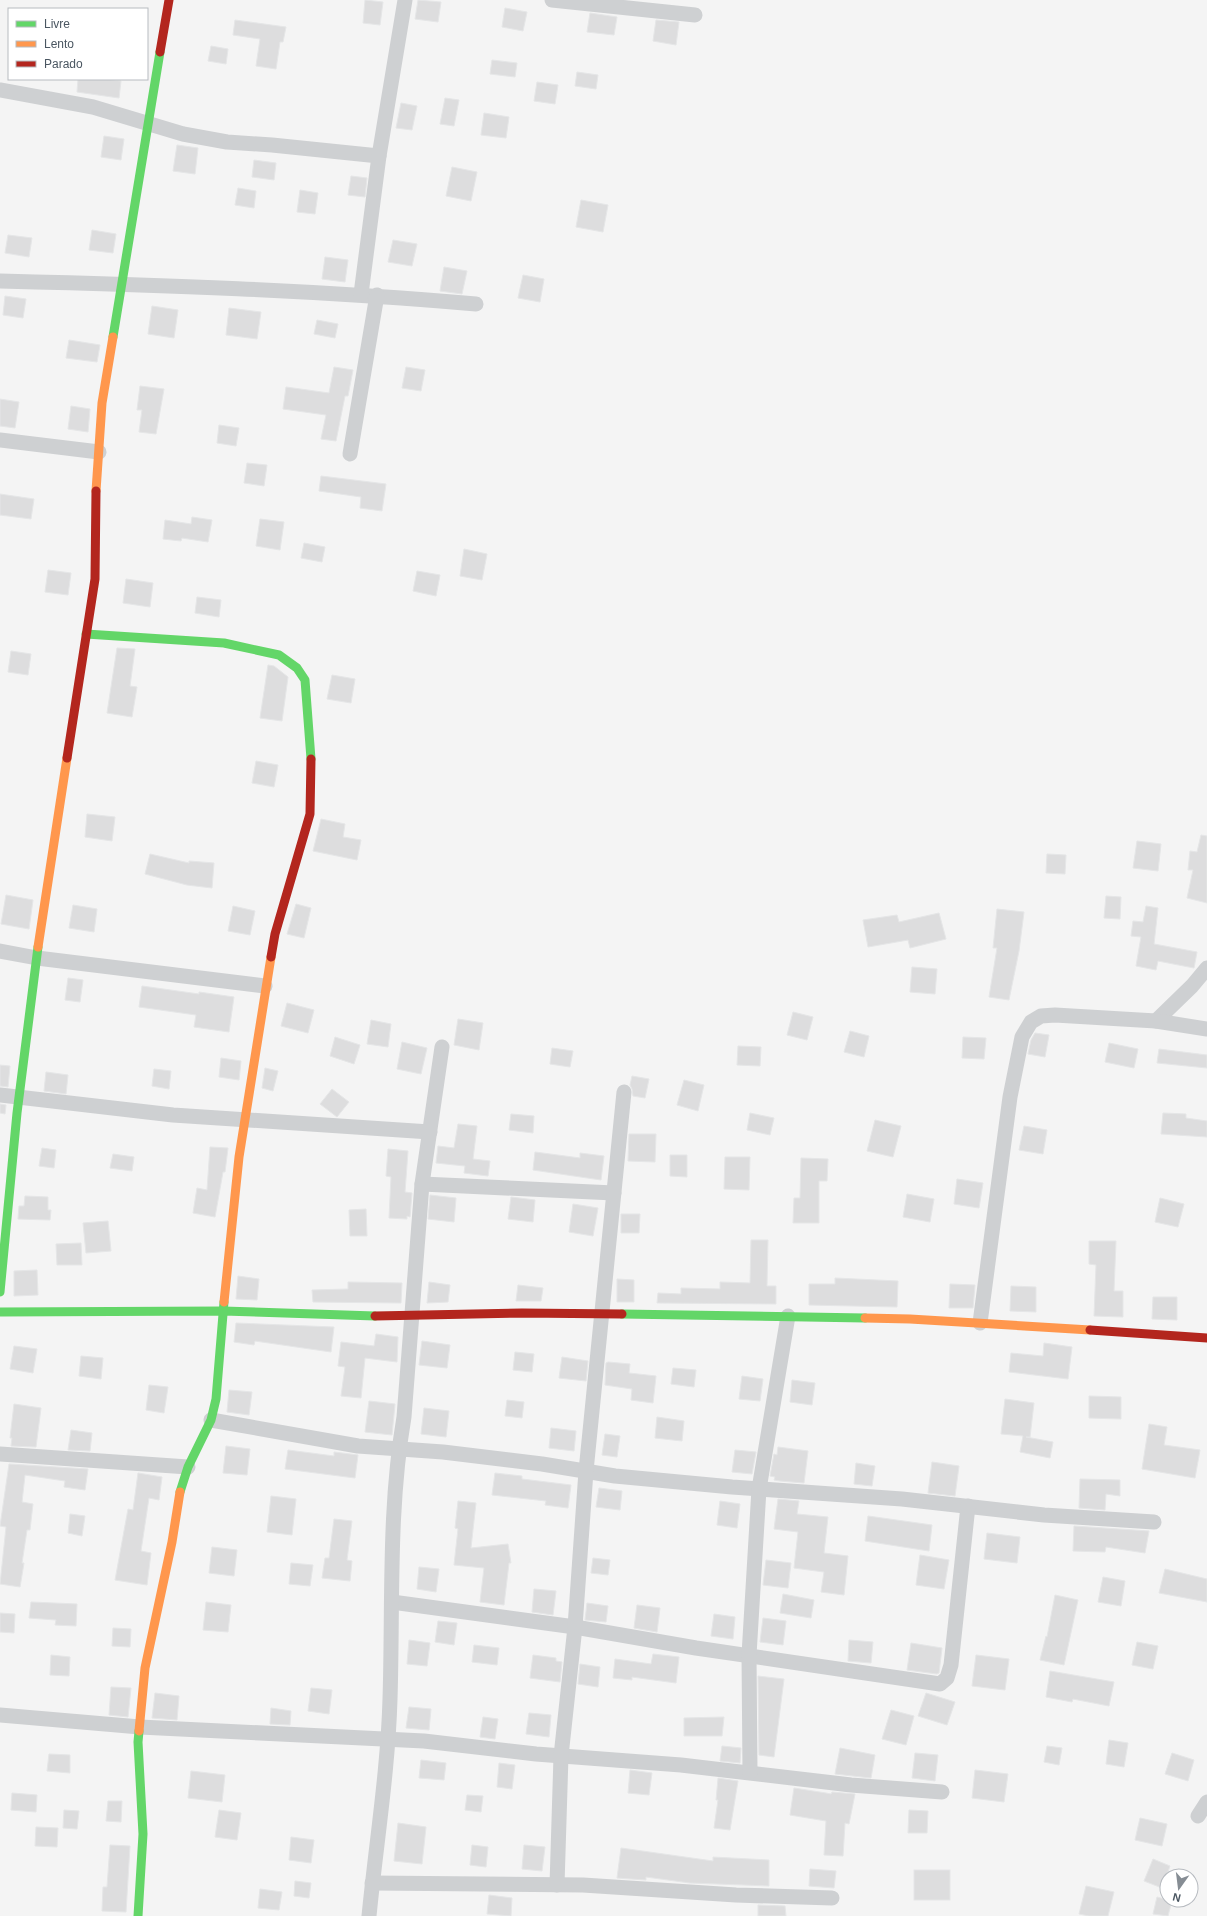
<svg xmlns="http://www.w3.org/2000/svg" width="1207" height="1916" font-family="Arial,sans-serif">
<rect width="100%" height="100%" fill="#f4f4f4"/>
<g fill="#ddddde" stroke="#e5e6e7">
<polygon points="365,0 383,2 380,25 363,23"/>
<polygon points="418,0 441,2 438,22 415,19"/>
<polygon points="505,8 527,12 523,31 502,27"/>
<polygon points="590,13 617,17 614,35 587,32"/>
<polygon points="235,20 286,27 283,42 280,42 276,69 256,66 260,39 233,35"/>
<polygon points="656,20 679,22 676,45 653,41"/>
<polygon points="211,46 228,49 226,64 208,61"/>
<polygon points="492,60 517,63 515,77 490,74"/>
<polygon points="577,72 598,75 596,89 575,86"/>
<polygon points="78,79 106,79 121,81 119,98 77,92"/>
<polygon points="537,82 558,85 555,104 534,101"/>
<polygon points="445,98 459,100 454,126 440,124"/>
<polygon points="401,103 417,106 412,130 396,128"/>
<polygon points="484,113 509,117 506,138 481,135"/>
<polygon points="104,136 124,139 121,160 101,157"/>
<polygon points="177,145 198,148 195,174 173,171"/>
<polygon points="254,160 276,163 274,180 252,177"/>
<polygon points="452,167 477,172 471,201 446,196"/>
<polygon points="351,176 367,178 365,197 348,195"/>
<polygon points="238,188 256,191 254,208 235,205"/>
<polygon points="300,190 318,193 315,214 297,212"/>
<polygon points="581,200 608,205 603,232 576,227"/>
<polygon points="92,230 116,234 113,253 89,250"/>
<polygon points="8,235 32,238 29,257 5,253"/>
<polygon points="393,240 417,244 412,266 388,262"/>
<polygon points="325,257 348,260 345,282 322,279"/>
<polygon points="444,267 467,271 462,294 440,291"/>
<polygon points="523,275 544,279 540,302 518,298"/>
<polygon points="5,296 26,299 23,318 3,315"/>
<polygon points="152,306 178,310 174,338 148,334"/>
<polygon points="229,308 261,312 257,339 226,335"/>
<polygon points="317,320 338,324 335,338 314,334"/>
<polygon points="69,340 100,345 97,362 66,358"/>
<polygon points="334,367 353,370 348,396 345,396 336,441 321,439 326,415 283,409 286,387 329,393"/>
<polygon points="406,367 425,370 421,391 402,388"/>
<polygon points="140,386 164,389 156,434 139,432 142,410 137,410"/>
<polygon points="0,399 19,402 15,428 0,426"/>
<polygon points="71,406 90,409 88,432 68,429"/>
<polygon points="219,425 239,428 236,446 217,443"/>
<polygon points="247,463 267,465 264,486 244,483"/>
<polygon points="321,476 386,484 382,511 360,508 361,497 319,491"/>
<polygon points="0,494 34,499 31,519 0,515"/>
<polygon points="192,517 212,520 208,542 182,538 181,541 163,539 165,520 191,524"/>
<polygon points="260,519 284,522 280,550 256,546"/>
<polygon points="304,543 325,547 322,562 301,558"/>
<polygon points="464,549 487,554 482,580 460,576"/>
<polygon points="48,570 71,573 68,595 45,592"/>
<polygon points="417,571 440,575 436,596 413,591"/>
<polygon points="126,579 153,583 150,607 123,603"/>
<polygon points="197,597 221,600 219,617 195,613"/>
<polygon points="117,648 135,649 130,686 137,687 132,717 107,713"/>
<polygon points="11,651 31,654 28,675 8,672"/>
<polygon points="268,665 274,666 288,677 282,721 260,718"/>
<polygon points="332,675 355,679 351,703 327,699"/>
<polygon points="256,761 278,765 274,787 252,783"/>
<polygon points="87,814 115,817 112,841 85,837"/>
<polygon points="321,819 345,824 343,837 361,840 357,860 313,851"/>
<polygon points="1201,835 1207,836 1207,903 1187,898 1193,870 1188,870 1190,851 1197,852"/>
<polygon points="1137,841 1161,844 1158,871 1133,868"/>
<polygon points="150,854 189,863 189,861 214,863 212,888 187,885 145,874"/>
<polygon points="1047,854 1066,855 1065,874 1046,873"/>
<polygon points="6,895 33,900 29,929 1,924"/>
<polygon points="1106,896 1121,897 1120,919 1104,918"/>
<polygon points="296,904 311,908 304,938 287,934"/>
<polygon points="73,905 97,909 94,932 69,928"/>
<polygon points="233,906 255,911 250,935 228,931"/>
<polygon points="1146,906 1158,908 1154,944 1197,952 1194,968 1158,961 1156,970 1136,966 1141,937 1131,936 1133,921 1143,922"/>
<polygon points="997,909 1024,912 1019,951 1009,1000 989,997 997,948 993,948"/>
<polygon points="939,913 946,939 910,948 908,940 868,947 863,920 897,915 899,922"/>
<polygon points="912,967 937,969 935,994 910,992"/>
<polygon points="68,978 83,980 80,1002 65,1000"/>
<polygon points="142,986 199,994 199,992 234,997 229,1032 194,1027 196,1015 139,1007"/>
<polygon points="287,1003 314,1010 308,1033 281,1026"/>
<polygon points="793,1012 813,1017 807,1040 787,1035"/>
<polygon points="458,1019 483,1023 479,1050 454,1045"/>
<polygon points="371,1020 391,1024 388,1047 367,1044"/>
<polygon points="850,1031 869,1036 864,1057 844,1052"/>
<polygon points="1035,1033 1049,1035 1045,1057 1028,1054 1031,1040"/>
<polygon points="335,1037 360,1045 354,1064 330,1056"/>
<polygon points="963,1037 986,1038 984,1059 962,1058"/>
<polygon points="402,1042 427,1048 421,1074 397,1069"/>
<polygon points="1109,1043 1138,1049 1134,1068 1105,1062"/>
<polygon points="738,1046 761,1047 760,1066 737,1065"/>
<polygon points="552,1048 573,1051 570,1067 550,1064"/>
<polygon points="1159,1049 1207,1055 1207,1068 1157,1063"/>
<polygon points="221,1058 241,1061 239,1080 219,1077"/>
<polygon points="0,1065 10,1066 8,1087 0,1086"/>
<polygon points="265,1068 278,1071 273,1091 262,1088"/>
<polygon points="154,1069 171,1071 169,1089 152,1086"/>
<polygon points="46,1072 68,1075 66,1094 44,1091"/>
<polygon points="632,1076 649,1079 645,1098 633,1096 632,1089 630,1085"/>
<polygon points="684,1080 704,1085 698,1111 677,1105"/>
<polygon points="332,1089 349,1102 337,1117 320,1104"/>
<polygon points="0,1104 6,1105 5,1114 0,1113"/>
<polygon points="750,1113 774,1118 770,1135 747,1130"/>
<polygon points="1163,1113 1186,1114 1186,1118 1207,1121 1207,1137 1161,1134"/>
<polygon points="511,1114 534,1116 533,1133 509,1130"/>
<polygon points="875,1120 901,1126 893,1157 867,1151"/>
<polygon points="458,1124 477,1126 473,1159 490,1161 488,1176 464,1173 465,1166 436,1163 438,1146 454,1148"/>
<polygon points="1024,1126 1047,1130 1043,1154 1019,1150"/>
<polygon points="629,1134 656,1134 655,1162 628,1161"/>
<polygon points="210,1147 228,1148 225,1172 223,1172 215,1217 193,1213 197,1188 207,1190"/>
<polygon points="42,1148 56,1150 54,1168 39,1166"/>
<polygon points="388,1149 408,1151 405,1192 412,1193 410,1217 407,1216 407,1219 389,1218 391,1177 386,1176"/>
<polygon points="535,1152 580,1158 580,1153 604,1156 601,1180 533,1170"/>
<polygon points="113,1154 134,1157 132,1171 110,1168"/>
<polygon points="670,1155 687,1155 687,1177 670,1176"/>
<polygon points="725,1157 750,1157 749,1190 724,1189"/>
<polygon points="801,1158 828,1159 827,1181 819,1181 819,1223 793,1223 794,1198 800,1198"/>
<polygon points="957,1179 983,1183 979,1208 954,1204"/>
<polygon points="907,1194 934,1199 930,1222 903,1217"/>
<polygon points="430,1195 456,1198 454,1222 428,1219"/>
<polygon points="25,1196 48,1197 48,1210 51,1210 50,1220 18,1219 19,1206 24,1206"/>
<polygon points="511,1197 535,1200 533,1222 508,1219"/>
<polygon points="1160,1198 1184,1204 1178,1227 1155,1222"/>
<polygon points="573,1204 598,1208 593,1236 569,1232"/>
<polygon points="366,1209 367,1236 350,1236 349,1210"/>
<polygon points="621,1214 640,1214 639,1233 621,1233"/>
<polygon points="108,1221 111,1251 86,1253 83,1223"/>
<polygon points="751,1240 768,1240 767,1286 776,1286 776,1304 657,1303 658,1293 681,1294 681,1288 720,1289 720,1282 750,1283"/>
<polygon points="1089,1241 1116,1241 1114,1291 1123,1291 1123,1317 1094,1316 1096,1265 1089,1264"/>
<polygon points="81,1243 82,1265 57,1265 56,1244"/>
<polygon points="37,1270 38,1295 14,1296 14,1271"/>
<polygon points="238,1276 259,1279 257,1300 236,1299"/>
<polygon points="835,1278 898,1281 897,1307 809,1305 809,1284 835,1284"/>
<polygon points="617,1279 634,1280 634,1302 617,1302"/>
<polygon points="348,1282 402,1283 401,1303 313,1302 312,1290 348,1289"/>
<polygon points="429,1282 450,1285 448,1302 427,1303"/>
<polygon points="950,1284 975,1285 973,1308 949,1308"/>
<polygon points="518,1285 543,1288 541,1301 516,1301"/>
<polygon points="1011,1286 1036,1287 1036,1312 1010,1311"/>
<polygon points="1153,1297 1177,1297 1177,1320 1152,1319"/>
<polygon points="236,1323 334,1327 331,1352 255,1341 254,1345 234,1342"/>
<polygon points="376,1334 398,1337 397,1362 365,1358 361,1398 341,1396 345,1367 338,1366 341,1342 374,1346"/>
<polygon points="422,1341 450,1345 447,1368 419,1365"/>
<polygon points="1044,1343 1072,1347 1068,1379 1009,1372 1011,1353 1043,1356"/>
<polygon points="14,1346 37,1349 33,1373 10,1369"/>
<polygon points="515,1352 534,1354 532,1372 513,1370"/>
<polygon points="81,1356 103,1358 101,1379 79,1376"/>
<polygon points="562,1357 588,1361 586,1381 559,1378"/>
<polygon points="608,1362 630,1364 629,1373 656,1376 653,1403 631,1400 632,1389 605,1385 606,1363"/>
<polygon points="673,1368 696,1370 694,1387 671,1384"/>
<polygon points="742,1376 763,1379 760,1401 739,1399"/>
<polygon points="792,1380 815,1383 812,1405 790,1402"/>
<polygon points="149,1385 168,1387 164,1413 146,1410"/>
<polygon points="229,1390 252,1392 249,1415 227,1412"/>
<polygon points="1089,1396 1121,1397 1121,1419 1089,1418"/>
<polygon points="1005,1399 1034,1403 1030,1437 1026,1437 1053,1442 1050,1458 1020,1452 1023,1436 1001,1434"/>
<polygon points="507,1400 524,1402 522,1418 505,1416"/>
<polygon points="369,1401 395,1404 392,1435 365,1432"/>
<polygon points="14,1404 41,1408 36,1447 11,1446 12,1438 10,1438"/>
<polygon points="424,1408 449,1411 446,1437 421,1434"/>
<polygon points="657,1417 684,1421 682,1441 655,1438"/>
<polygon points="1149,1424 1167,1427 1164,1445 1200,1450 1195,1478 1142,1469"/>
<polygon points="551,1428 576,1431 574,1451 549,1448"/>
<polygon points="71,1430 92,1433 90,1451 68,1450"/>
<polygon points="605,1434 620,1436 617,1457 602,1455"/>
<polygon points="226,1446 250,1449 247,1475 223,1473"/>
<polygon points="778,1447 808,1451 804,1483 780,1481 774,1480 775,1477 770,1476 774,1454 777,1455"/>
<polygon points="288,1450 334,1456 334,1452 358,1455 355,1478 285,1469"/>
<polygon points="735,1450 756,1452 752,1474 732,1472"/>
<polygon points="932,1462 959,1466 955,1496 928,1493"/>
<polygon points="856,1463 875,1466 872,1486 854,1484"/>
<polygon points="9,1464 88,1469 85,1490 64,1487 65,1481 25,1475 22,1502 33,1504 30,1530 27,1530 22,1563 24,1563 20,1587 0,1584 6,1527 0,1526"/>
<polygon points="138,1473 162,1477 159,1500 149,1498 141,1551 151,1553 147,1585 115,1580 128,1509 133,1510"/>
<polygon points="495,1473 522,1476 522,1479 571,1485 568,1508 545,1505 546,1501 492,1495"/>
<polygon points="1080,1479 1120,1480 1120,1496 1106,1494 1105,1510 1079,1508"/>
<polygon points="599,1488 622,1491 620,1510 596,1507"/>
<polygon points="271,1496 296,1499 292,1535 267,1532"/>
<polygon points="778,1499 799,1501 797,1514 828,1517 824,1553 848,1556 844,1595 821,1592 824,1572 794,1568 798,1532 774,1529"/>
<polygon points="458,1501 476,1503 471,1548 508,1544 511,1563 509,1563 504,1605 480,1602 484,1568 454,1565 458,1529 455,1528"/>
<polygon points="720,1501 740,1504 737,1528 717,1525"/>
<polygon points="70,1514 85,1516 82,1536 68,1533"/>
<polygon points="868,1516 932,1525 929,1551 865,1541"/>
<polygon points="334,1519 352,1521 347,1560 352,1561 350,1581 322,1578 325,1558 329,1558"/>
<polygon points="1074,1526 1149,1531 1145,1553 1106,1547 1105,1552 1073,1551"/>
<polygon points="987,1533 1020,1537 1017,1563 984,1559"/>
<polygon points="212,1547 237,1550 234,1576 209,1573"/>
<polygon points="920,1555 949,1560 944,1589 916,1585"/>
<polygon points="593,1558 610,1560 608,1575 591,1573"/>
<polygon points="766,1560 791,1563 788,1588 763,1585"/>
<polygon points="291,1563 313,1565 310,1586 289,1584"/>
<polygon points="419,1567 439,1569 436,1592 417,1589"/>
<polygon points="1165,1569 1207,1579 1207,1602 1159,1593"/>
<polygon points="1103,1577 1125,1581 1121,1606 1098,1602"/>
<polygon points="534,1589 556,1591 553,1615 532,1612"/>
<polygon points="783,1594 814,1600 811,1618 780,1613"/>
<polygon points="1055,1595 1078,1600 1064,1665 1040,1660 1046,1636 1047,1637"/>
<polygon points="31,1602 77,1604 76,1626 55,1625 56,1620 29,1618"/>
<polygon points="206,1602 231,1605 228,1632 203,1630"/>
<polygon points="587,1603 608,1606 606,1622 585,1620"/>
<polygon points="637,1605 660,1608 657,1632 634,1628"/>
<polygon points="0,1613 15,1614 14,1633 0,1632"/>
<polygon points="714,1614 735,1617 733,1639 711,1636"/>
<polygon points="763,1618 786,1621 783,1645 760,1642"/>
<polygon points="438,1621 457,1623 454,1645 435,1642"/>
<polygon points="113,1628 131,1629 130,1647 112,1646"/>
<polygon points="409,1640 430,1643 427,1666 407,1664"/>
<polygon points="849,1640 873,1642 871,1663 848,1661"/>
<polygon points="1137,1642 1158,1646 1153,1669 1132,1665"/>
<polygon points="911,1643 942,1648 939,1673 937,1674 907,1670"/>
<polygon points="474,1645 499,1648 497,1665 472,1662"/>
<polygon points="653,1654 679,1657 676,1683 632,1677 632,1680 613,1678 615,1659 651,1664"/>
<polygon points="51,1655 70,1657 69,1676 50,1675"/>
<polygon points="533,1655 556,1658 556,1661 562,1662 560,1682 530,1678"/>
<polygon points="976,1655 1009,1659 1005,1690 972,1686"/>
<polygon points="580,1664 600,1667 598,1687 578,1684"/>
<polygon points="1050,1671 1114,1682 1109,1706 1073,1699 1072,1702 1046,1697"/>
<polygon points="758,1676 784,1679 774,1757 759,1755"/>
<polygon points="111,1687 131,1688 128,1717 109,1715"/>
<polygon points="311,1688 332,1690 329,1714 308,1711"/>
<polygon points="155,1693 179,1696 177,1720 152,1718"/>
<polygon points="926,1693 955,1702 947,1725 918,1716"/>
<polygon points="409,1707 431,1709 429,1730 406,1728"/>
<polygon points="271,1708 291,1711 290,1725 270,1724"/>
<polygon points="891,1710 914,1716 906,1745 882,1739"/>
<polygon points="529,1713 551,1715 549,1737 526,1734"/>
<polygon points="483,1717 498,1719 495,1739 480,1737"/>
<polygon points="724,1717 722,1736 684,1736 684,1718"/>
<polygon points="1109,1740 1128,1743 1124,1767 1106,1764"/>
<polygon points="722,1746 741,1748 740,1763 720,1761"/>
<polygon points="1047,1746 1062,1748 1059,1765 1044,1762"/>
<polygon points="840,1748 875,1755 871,1778 835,1774"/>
<polygon points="915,1753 938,1755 935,1781 912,1778"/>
<polygon points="1172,1753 1194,1760 1188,1781 1165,1774"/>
<polygon points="49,1754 70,1755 70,1773 47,1771"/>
<polygon points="421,1760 446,1763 444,1780 419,1778"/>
<polygon points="499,1763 515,1765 512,1789 497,1787"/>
<polygon points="630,1770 652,1773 649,1795 628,1793"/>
<polygon points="975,1770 1008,1774 1004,1802 972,1798"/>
<polygon points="191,1771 225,1775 222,1802 188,1798"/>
<polygon points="718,1778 738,1781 730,1830 714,1828 718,1800 716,1800"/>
<polygon points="794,1788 826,1793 831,1794 832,1792 855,1794 849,1824 845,1823 843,1856 824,1855 826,1821 790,1815"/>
<polygon points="12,1793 37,1795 36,1812 11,1810"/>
<polygon points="467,1795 483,1796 481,1812 465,1810"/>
<polygon points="108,1801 122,1801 121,1822 106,1821"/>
<polygon points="64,1810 79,1811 77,1829 63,1828"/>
<polygon points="219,1810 241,1813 237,1840 215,1837"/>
<polygon points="909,1810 928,1811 927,1833 908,1833"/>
<polygon points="1140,1818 1167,1824 1162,1846 1135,1840"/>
<polygon points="398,1823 426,1827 422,1864 394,1861"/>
<polygon points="36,1827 58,1828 57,1847 35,1846"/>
<polygon points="291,1837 314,1840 311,1863 289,1860"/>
<polygon points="110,1845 130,1846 126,1912 102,1911 103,1887 107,1887"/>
<polygon points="472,1845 488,1847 486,1867 470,1865"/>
<polygon points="524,1845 545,1847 542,1871 522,1869"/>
<polygon points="621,1848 713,1861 713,1857 769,1860 769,1886 690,1883 646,1877 646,1880 617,1878"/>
<polygon points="1153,1859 1170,1866 1162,1888 1144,1881"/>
<polygon points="810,1869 836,1871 834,1888 809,1886"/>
<rect x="914" y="1870" width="36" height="30"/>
<polygon points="295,1881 311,1883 309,1898 294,1896"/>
<polygon points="1086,1886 1114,1892 1108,1916 1089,1916 1079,1914"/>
<polygon points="260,1889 282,1892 279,1910 258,1908"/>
<polygon points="489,1895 512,1898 511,1916 487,1914"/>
<polygon points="1157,1897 1172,1901 1168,1916 1153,1914"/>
<polygon points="758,1905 785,1906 786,1916 758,1916"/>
</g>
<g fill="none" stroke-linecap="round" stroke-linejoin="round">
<g stroke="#ced0d2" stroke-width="15">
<polyline points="552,0 695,15"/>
<polyline points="0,90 93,107 183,134 227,142 272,145 379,156"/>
<path d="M 0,281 C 159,285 317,290 476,304"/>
<polyline points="361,294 379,156 405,0"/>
<polyline points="0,440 99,452"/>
<polyline points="350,454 377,295"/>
<polyline points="0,951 37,958 265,986"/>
<polyline points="1156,1021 1192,986 1207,968"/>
<polyline points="0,1095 173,1115 430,1132"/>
<polyline points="422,1184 614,1193"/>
<polyline points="980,1323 1010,1097 1022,1037 1031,1022 1041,1016 1055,1015 1156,1021 1207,1029"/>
<polyline points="211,1420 358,1446 443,1452 542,1464 615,1476 732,1487 902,1499 1044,1515 1154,1522"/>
<polyline points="0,1454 188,1467"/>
<polyline points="392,1602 575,1627 696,1648 940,1684 947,1678 951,1665 968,1506"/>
<polyline points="0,1715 140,1727 424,1741 536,1754 681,1765 851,1785 942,1792"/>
<polyline points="750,1772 749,1655 759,1489 788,1316"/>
<polyline points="1198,1816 1207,1802"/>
<polyline points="372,1883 583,1885 736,1895 832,1898"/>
<polyline points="557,1885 561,1756 575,1627 586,1471 624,1092"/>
<path d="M 369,1916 C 376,1844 388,1771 390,1699 C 393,1605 388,1511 404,1417 L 422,1184 L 442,1047"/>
</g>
<g stroke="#63d668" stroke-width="9">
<polyline points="113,337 160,52"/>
<polyline points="86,634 224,643 279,655 297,668 305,680 311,759"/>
<polyline points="0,1292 17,1113 38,947"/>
<polyline points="0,1312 223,1311 375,1316"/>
<polyline points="622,1314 865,1318"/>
<polyline points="180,1492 188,1467 211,1420 216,1399 224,1302"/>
<polyline points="138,1916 143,1834 138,1742 139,1731"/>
</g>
<g stroke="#ff974d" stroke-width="9">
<polyline points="96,491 102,403 113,337"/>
<polyline points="38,947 67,758"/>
<polyline points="224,1302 239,1157 271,957"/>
<polyline points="865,1318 910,1319 1090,1330"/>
<polyline points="139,1731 145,1668 172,1542 180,1492"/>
</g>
<g stroke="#b3261e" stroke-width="9">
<polyline points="160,52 169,0"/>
<polyline points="67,758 95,579 96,491"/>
<polyline points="271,957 275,934 310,814 311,759"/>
<polyline points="375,1316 522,1313 622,1314"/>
<polyline points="1090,1330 1207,1338"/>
</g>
</g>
<rect x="8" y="8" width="140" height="72" fill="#ffffff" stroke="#b7bbc0"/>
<rect x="16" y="21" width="20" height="6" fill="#63d668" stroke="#b7bbc0"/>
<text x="44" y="28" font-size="12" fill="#4a5661">Livre</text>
<rect x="16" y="41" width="20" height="6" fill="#ff974d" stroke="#b7bbc0"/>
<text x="44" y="48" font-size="12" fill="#4a5661">Lento</text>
<rect x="16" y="61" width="20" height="6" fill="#b3261e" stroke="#b7bbc0"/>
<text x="44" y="68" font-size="12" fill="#4a5661">Parado</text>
<g transform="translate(1179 1888) rotate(194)"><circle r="19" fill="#ffffff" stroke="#b7bbc0"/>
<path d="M0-3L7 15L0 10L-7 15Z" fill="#868d94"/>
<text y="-6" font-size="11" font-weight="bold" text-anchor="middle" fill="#4a5661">N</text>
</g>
</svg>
